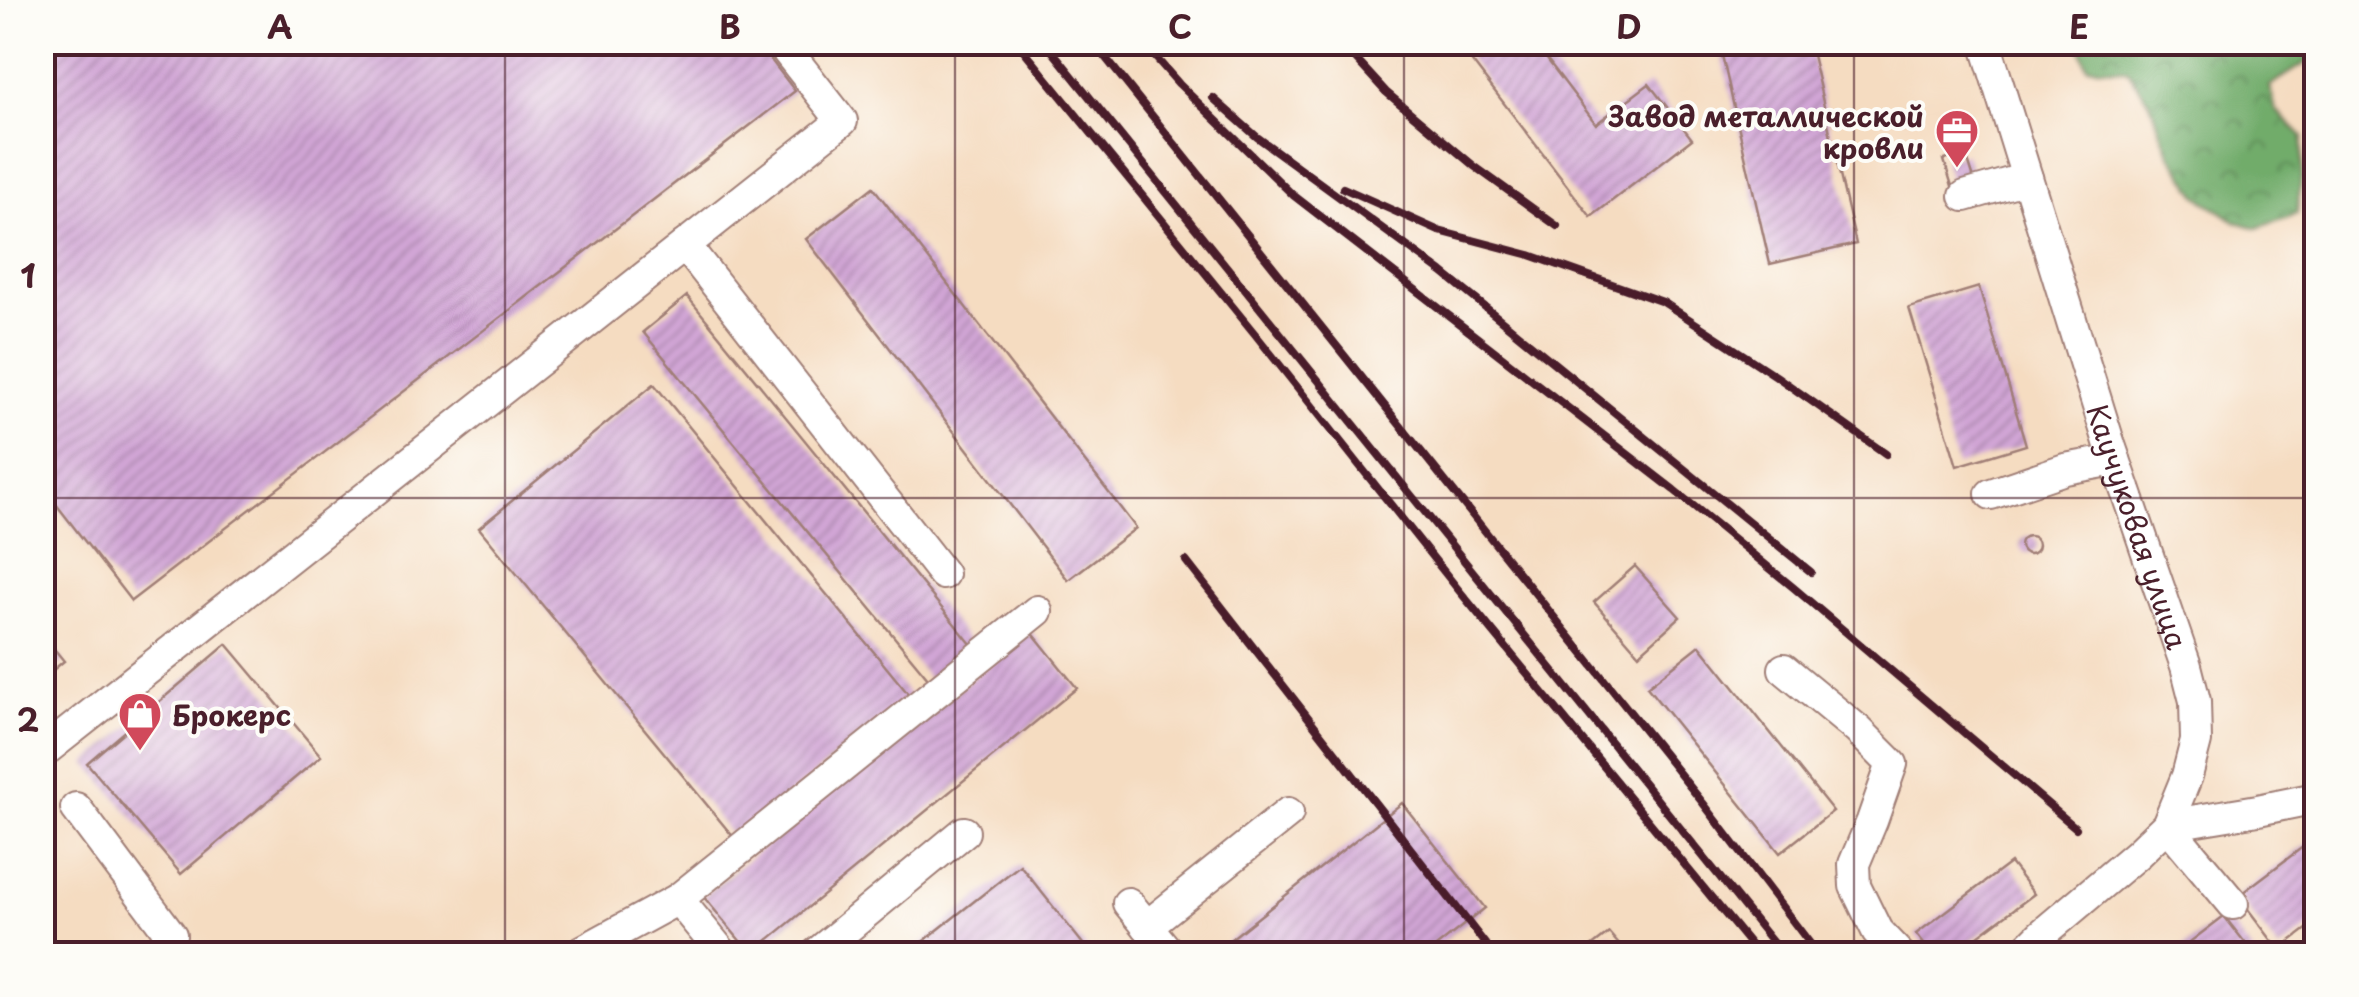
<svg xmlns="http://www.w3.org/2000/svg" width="2359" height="997" font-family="'Playpen Sans',sans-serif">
<defs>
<pattern id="forest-crowns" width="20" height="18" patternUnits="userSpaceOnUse" patternTransform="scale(2.5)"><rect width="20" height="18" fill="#71ac6b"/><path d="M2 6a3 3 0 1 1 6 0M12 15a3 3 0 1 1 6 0" fill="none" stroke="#5f8b58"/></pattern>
<pattern id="building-hatch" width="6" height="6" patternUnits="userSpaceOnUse" patternTransform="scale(2.5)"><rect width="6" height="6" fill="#d1a6d6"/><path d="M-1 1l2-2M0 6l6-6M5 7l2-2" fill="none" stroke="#ac87ae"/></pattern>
</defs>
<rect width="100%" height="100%" fill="#fdfcf7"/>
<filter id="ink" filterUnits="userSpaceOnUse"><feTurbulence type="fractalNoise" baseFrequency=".01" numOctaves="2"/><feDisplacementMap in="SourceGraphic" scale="20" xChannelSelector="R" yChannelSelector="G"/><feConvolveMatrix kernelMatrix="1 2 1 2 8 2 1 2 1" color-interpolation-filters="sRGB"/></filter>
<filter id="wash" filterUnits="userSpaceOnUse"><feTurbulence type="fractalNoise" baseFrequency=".0048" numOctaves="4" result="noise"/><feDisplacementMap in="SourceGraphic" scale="40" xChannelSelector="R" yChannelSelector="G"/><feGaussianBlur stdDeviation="2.25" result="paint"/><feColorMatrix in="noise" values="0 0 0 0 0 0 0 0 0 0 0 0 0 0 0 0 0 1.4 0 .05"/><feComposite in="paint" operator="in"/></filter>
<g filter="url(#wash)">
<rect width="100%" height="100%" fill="#f5dcc1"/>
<polygon fill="url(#forest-crowns)" stroke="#5e664b" stroke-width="2.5" points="2078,43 2316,43 2316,61 2312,59 2270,86 2276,110 2303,137 2302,171 2297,214 2257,228 2236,222 2198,196 2169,152 2150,102 2128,70 2087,66"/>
<g id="blocks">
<g fill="url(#building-hatch)">
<polygon points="42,42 757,42 795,91 131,601 42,486"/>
<polygon points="1457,42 1534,42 1596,124 1649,84 1692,139 1591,217"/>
<polygon points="1719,42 1809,42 1856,244 1770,264"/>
<polygon points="1966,154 1974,179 1952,186 1944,160"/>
<polygon points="873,187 1136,528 1068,580 806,239"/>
<polygon points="1979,287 2026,445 1957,466 1909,308"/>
<polygon points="687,296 976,650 933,684 643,332"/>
<polygon points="654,384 910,696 735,839 479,528"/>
<circle cx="2029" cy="545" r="9"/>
<polygon points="1635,566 1680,617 1639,654 1594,602"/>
<polygon points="1031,631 1077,688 751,954 703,896"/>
<polygon points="42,634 64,661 42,679"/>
<polygon points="227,644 321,756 181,874 87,763"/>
<polygon points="1700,645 1833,811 1780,853 1647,687"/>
<polygon points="1402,803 1485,908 1427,954 1212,954"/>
<polygon points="2312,840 2316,846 2316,922 2279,950 2238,896"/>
<polygon points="2010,863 2034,894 1954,954 1932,954 1916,934"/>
<polygon points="1020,865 1091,954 928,954 920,944"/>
<polygon points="2224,916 2254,954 2174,954"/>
<polygon points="1609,933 1627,954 1582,954"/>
</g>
</g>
</g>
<g filter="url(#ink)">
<use href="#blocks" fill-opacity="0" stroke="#a07e76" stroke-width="2.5"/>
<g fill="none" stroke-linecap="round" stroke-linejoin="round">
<defs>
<g id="minor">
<path id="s1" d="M 1985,42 L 2109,442 L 2186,666 L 2195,701 L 2196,741 L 2187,776 L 2167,825 L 2137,854 L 2041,935 L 2022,954"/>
<polyline points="1965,196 2027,178"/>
<polyline points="685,245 943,574"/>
<polyline points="1991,494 2065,469 2115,460"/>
<polyline points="1784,669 1858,730 1892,764 1872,821 1854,864 1855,886 1877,931 1899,954"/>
<polyline points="42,753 842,121 780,42"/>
<polyline points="76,808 171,935 164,954"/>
<polyline points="2167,825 2258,810 2316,798"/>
<polyline points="2167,825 2233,904"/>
<polyline points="678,899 723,954"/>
<polyline points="1128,903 1170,954"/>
<polyline points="1147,926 1288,813"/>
<polyline points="577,954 678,899 1037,611"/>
<polyline points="816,954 964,832"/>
</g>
</defs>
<use href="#minor" stroke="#a07e76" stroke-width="34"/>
<use href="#minor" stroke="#fff" stroke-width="30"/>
<g stroke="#4a1f2b" stroke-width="8">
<polyline points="1017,42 1255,334 1457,588 1758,954"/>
<polyline points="1045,42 1782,954"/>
<polyline points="1093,42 1703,803 1818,954"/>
<polyline points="1142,42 1179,84 1293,195 1674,490 1794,588 2076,828"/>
<polyline points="1340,42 1386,92 1474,166 1557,226"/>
<polyline points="1213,98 1257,137 1442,272 1811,572"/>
<polyline points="1343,188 1439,231 1530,255 1663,302 1776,376 1886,454"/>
<polyline points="1186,561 1493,954"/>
</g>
</g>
</g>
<path fill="none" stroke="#4a1f2b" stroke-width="2.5" stroke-opacity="0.55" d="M 505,42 L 505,954M 955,42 L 955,954M 1404,42 L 1404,954M 1854,42 L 1854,954M 42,498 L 2316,498"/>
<defs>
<symbol id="office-pin" viewBox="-11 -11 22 30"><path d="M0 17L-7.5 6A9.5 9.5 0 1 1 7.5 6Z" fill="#d1495b" stroke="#fdfcf7"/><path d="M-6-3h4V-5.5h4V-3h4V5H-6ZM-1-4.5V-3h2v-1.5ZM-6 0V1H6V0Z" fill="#fff"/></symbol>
<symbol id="shop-pin" viewBox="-11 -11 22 30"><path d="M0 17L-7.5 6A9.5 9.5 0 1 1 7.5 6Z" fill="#d1495b" stroke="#fdfcf7"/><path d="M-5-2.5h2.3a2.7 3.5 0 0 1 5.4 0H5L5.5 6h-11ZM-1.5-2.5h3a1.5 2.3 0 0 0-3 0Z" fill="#fff"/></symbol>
</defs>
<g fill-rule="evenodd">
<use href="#office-pin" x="1932" y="106" width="50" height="68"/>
<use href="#shop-pin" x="115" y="689" width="50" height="68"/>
</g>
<g text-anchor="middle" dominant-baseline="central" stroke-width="8" stroke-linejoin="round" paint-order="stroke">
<g font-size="28" font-weight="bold" fill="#4a1f2b" stroke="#fdfcf7" text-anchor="end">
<text x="1924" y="115">Завод металлической<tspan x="1924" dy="32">кровли</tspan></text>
<text x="172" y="714" text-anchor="start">Брокерс</text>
</g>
<g font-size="28" fill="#4a1f2b" stroke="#fdfcf7">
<text stroke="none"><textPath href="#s1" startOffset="508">Каучуковая улица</textPath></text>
</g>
</g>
<rect width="2359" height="997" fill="none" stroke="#fdfcf7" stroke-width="110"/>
<rect x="55" y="55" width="2249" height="887" fill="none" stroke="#4a1f2b" stroke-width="4"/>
<g font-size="32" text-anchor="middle" font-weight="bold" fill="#4a1f2b">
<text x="280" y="39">A</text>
<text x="730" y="39">B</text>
<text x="1180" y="39">C</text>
<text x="1629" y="39">D</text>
<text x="2079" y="39">E</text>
<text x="28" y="288">1</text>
<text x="28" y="732">2</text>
</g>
</svg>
